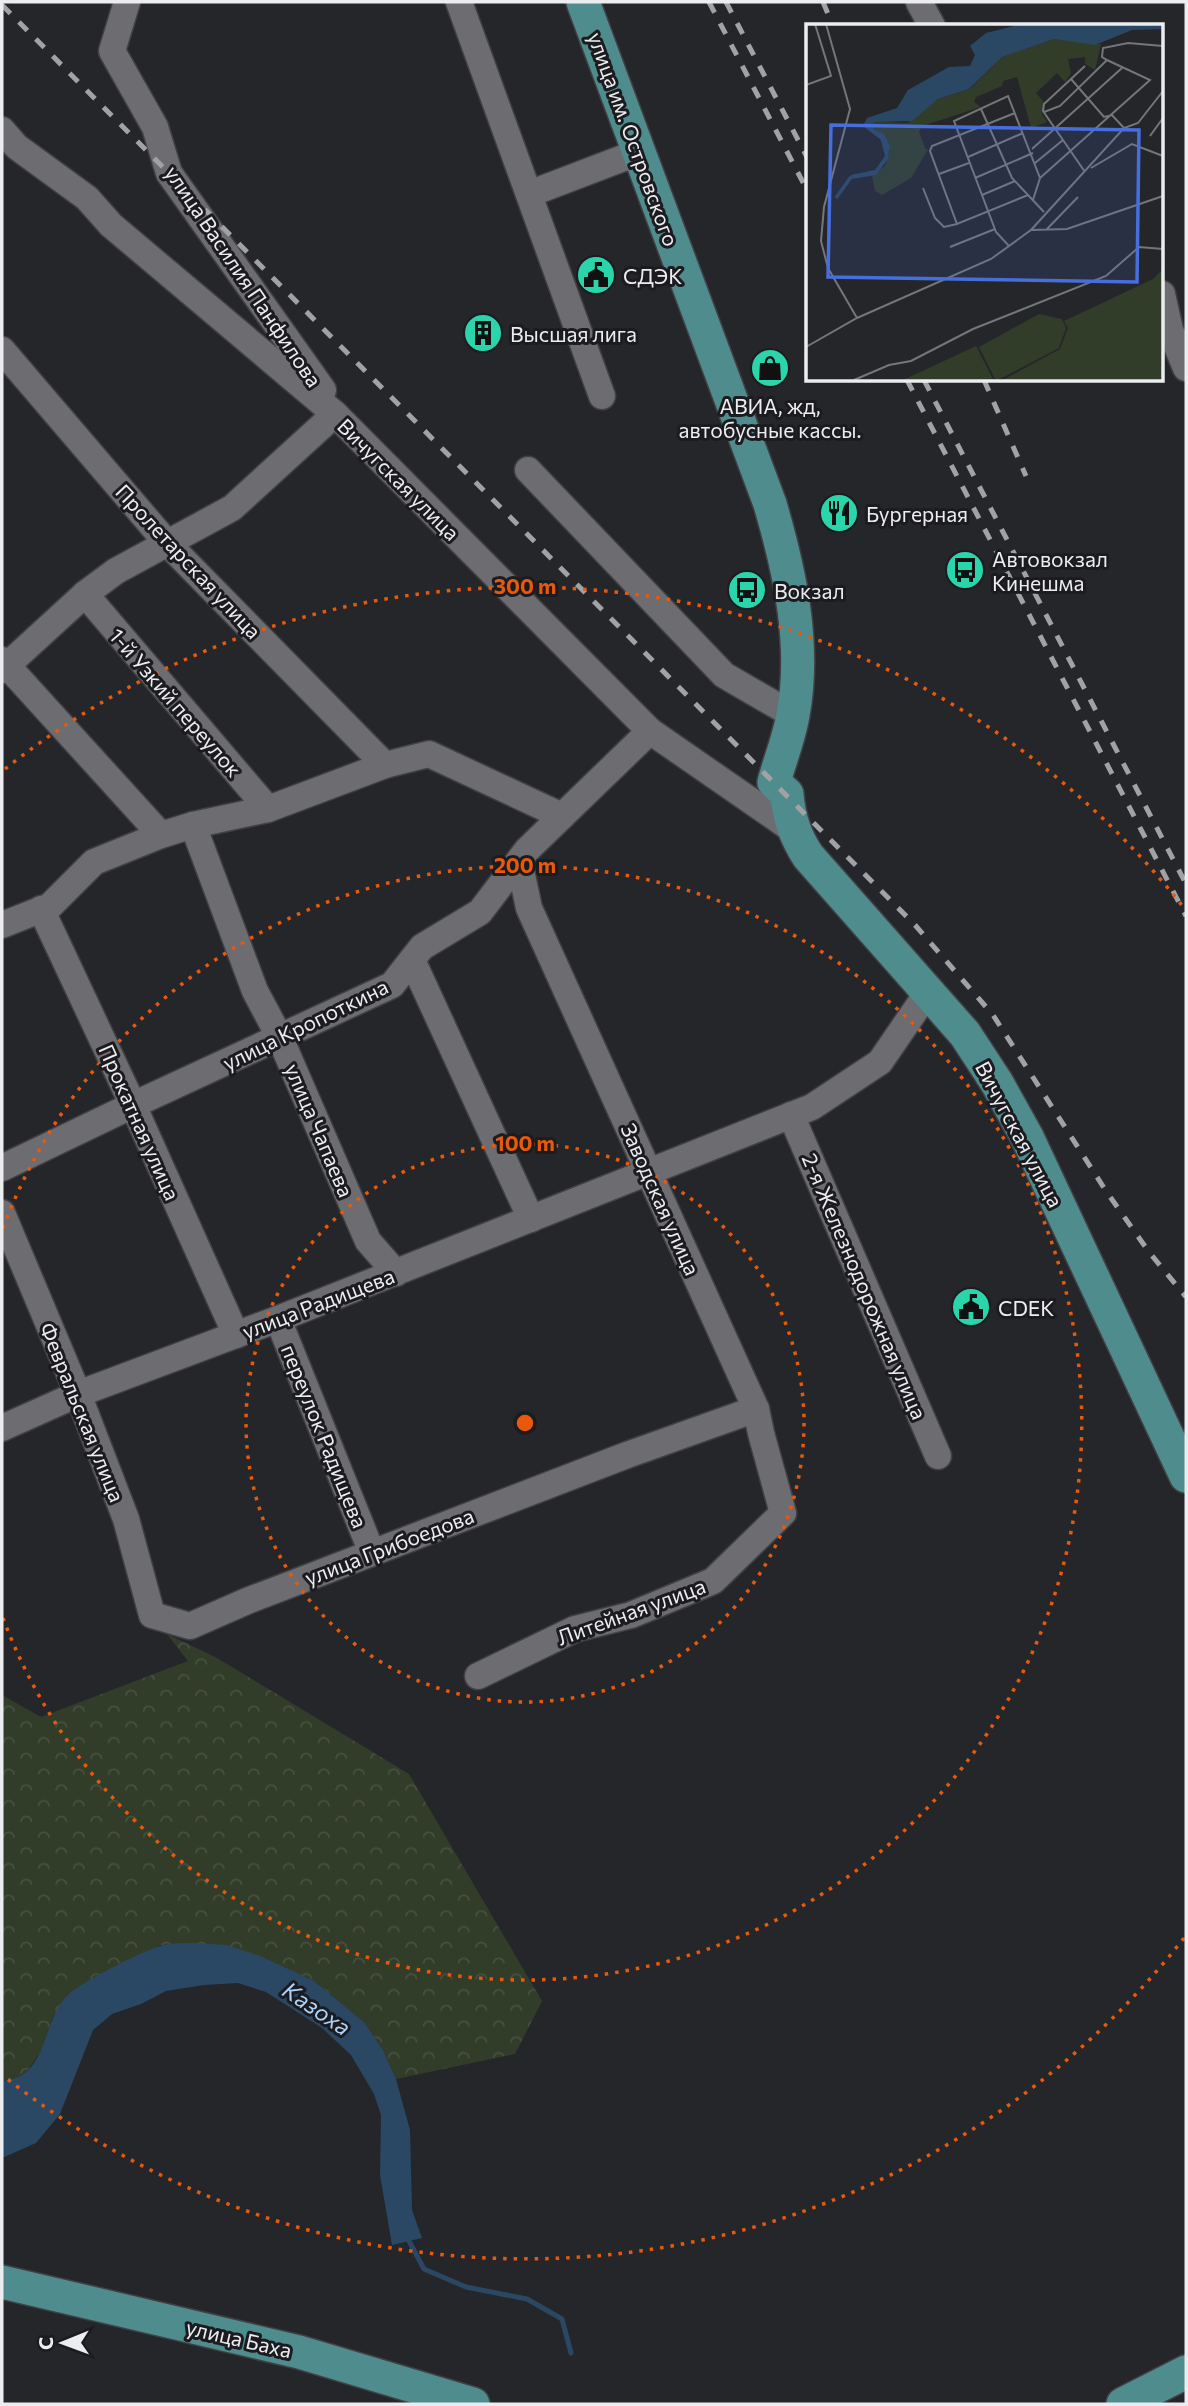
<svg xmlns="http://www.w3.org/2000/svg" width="1188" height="2406" font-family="Commissioner,sans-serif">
<defs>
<pattern id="forest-crowns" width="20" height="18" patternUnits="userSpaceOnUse" patternTransform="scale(1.75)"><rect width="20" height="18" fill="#323d29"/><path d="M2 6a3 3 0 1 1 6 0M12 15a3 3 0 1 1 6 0" fill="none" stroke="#46503e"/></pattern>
</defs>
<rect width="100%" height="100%" fill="#25262a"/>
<polygon fill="url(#forest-crowns)" points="167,1634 217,1658 409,1774 542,2001 515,2054 396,2079 383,2050 364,2022 314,1981 288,1970 161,1945 95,1978 53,2016 44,2047 27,2071 13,2080 2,2081 2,1695 41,1717 188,1661"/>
<path fill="#2a4863" d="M 192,1943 L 227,1945 L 260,1956 L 314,1981 L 364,2022 L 383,2050 L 396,2079 L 410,2130 L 412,2210 L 422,2238 L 392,2245 L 380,2175 L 381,2115 L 374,2094 L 351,2055 L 322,2028 L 266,1992 L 238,1983 L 204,1985 L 166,1991 L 141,2004 L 112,2014 L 93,2030 L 60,2114 L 36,2143 L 2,2158 L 2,2081 C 51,2077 40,2018 70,1993 C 84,1981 142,1951 160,1946 C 169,1943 182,1943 192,1943 Z"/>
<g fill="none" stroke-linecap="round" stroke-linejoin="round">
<polyline stroke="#2a4863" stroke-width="5" points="409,2241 424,2269 466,2287 527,2299 562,2319 571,2353"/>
<defs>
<g id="minor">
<polyline points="127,2 112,51 155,127 169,173 323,390"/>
<polyline points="459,2 602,396"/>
<polyline points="919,2 932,26"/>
<polyline points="2,130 17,147 87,198 111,225 335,414 650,731 793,830"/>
<polyline points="529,194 639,152"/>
<polyline points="1162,294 1170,330 1186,368"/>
<polyline points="2,350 167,543 385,765"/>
<polyline points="528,470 724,675 793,715"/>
<polyline points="85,594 268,809"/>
<polyline points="2,660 161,835"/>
<polyline points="2,670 85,594 116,571 232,508 335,414"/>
<polyline points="193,825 255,991 280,1038 368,1241 396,1273"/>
<polyline points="41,909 133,1105 236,1335"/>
<polyline points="2,925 50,906 94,862 161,835 193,825 268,809 385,765 429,754 562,816"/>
<polyline points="412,960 531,1219"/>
<polyline points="791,1115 938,1456"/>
<polyline points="2,1168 133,1105 392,985 422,947 480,912 527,850 650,731"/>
<polyline points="2,1213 78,1394 126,1519 152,1615 190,1626 247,1601 627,1455 756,1409 529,908 519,861"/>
<polyline points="278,1319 372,1553"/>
<polyline points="2,1428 78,1394 278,1319 812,1107 880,1062 928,992"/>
<polyline points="478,1676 575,1629 631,1615 713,1581 783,1513 761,1433 756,1409"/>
</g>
<g id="major">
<path d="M 583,2 L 770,504 C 790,572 806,645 793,715 C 789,738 780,760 774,782 L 787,794 C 789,818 795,836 808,856 L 965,1034 L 997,1083 L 1027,1137 L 1186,1476"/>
<polyline points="2,2282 299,2352 473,2404"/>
<polyline points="1123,2404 1186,2372"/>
</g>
</defs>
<use href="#minor" stroke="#404044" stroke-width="29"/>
<use href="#major" stroke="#404044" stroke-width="36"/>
<use href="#minor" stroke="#6c6c71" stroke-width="26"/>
<use href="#major" stroke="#4f8c8d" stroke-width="33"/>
<g stroke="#a1a2a6" stroke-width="5" stroke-dasharray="12 12" stroke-linecap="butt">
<polyline points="709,2 808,192"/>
<polyline points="726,2 808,159"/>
<polyline points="823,2 833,26"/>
<polyline points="2,5 915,925 993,1015 1106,1191 1149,1252 1186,1297"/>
<polyline points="907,380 1186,916"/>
<polyline points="924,380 1186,884"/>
<polyline points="984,380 1026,476"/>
</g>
</g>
<g fill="none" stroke="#e8590c" stroke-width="3.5" stroke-dasharray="3.5 7">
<circle cx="525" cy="1423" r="279"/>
<path d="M3 1228A557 557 0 1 1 3 1618"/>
<path d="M1184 1938A836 836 0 0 1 5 2077M5 769A836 836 0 0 1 1184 908"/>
</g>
<defs>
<symbol id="civic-disc" viewBox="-11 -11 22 22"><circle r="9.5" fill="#2bd5ac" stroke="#1c1c20"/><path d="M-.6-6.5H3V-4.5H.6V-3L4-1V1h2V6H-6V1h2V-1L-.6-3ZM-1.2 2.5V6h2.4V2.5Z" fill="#111"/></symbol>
<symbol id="building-disc" viewBox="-11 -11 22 22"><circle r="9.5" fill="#2bd5ac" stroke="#1c1c20"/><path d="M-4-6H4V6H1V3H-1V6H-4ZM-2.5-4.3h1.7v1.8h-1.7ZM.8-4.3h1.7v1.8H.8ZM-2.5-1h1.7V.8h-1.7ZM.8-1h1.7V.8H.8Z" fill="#111"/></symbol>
<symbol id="shop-disc" viewBox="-11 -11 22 22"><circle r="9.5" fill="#2bd5ac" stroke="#1c1c20"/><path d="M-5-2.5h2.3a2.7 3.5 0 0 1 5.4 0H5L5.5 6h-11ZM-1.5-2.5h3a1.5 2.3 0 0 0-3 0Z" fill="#111"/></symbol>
<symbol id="restaurant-disc" viewBox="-11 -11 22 22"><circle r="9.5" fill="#2bd5ac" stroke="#1c1c20"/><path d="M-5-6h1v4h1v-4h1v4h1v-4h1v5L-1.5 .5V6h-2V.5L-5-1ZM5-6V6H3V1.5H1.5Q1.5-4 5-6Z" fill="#111"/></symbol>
<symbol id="bus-disc" viewBox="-11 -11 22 22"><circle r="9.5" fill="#2bd5ac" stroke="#1c1c20"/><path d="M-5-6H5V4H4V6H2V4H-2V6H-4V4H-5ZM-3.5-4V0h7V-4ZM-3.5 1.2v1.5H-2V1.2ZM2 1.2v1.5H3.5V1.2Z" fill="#111"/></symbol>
</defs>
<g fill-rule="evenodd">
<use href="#civic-disc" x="574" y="253" width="44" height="44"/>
<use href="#building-disc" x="461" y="311" width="44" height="44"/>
<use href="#shop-disc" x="748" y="346" width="44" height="44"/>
<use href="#restaurant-disc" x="817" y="491" width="44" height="44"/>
<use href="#bus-disc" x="943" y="548" width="44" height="44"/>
<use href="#bus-disc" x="725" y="568" width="44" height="44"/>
<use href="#civic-disc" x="949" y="1285" width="44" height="44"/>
</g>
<g text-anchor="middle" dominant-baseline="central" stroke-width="6" stroke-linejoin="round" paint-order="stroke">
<g font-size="21" fill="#ecedf0" stroke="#1c1c20">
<text transform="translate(634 139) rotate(70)">улица им. Островского</text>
<text transform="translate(244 276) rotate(56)">улица Василия Панфилова</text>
<text transform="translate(399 479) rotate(45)">Вичугская улица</text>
<text transform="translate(189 561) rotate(47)">Пролетарская улица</text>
<text transform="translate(176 702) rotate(49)">1-й Узкий переулок</text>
<text transform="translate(305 1024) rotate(-26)">улица Кропоткина</text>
<text transform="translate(140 1122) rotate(66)">Прокатная улица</text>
<text transform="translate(320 1130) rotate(67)">улица Чапаева</text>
<text transform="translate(1020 1134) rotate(62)">Вичугская улица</text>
<text transform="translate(661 1199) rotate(66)">Заводская улица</text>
<text transform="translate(865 1286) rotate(67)">2-я Железнодорожная улица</text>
<text transform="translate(318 1303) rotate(-21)">улица Радищева</text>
<text transform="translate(83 1412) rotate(68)">Февральская улица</text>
<text transform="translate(325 1436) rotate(68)">переулок Радищева</text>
<text transform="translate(389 1546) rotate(-21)">улица Грибоедова</text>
<text transform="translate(631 1611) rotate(-20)">Литейная улица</text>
<text transform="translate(239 2338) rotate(13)">улица Баха</text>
</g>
<g font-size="21" fill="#ecedf0" stroke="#1c1c20" text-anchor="start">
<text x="623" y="275">СДЭК</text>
<text x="510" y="333">Высшая лига</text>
<text x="770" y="405" text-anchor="middle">АВИА, жд,<tspan x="770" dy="24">автобусные кассы.</tspan></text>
<text x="866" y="513">Бургерная</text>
<text x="992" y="558">Автовокзал<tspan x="992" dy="24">Кинешма</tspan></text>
<text x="774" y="590">Вокзал</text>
<text x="998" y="1307">CDEK</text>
</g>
<g font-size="23" font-style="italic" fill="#abd4fc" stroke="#1c1c20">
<text transform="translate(317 2008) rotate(34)">Казоха</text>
</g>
</g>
<g transform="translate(806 24)">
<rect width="357" height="357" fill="#25262a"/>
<path d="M 357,245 L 357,357 L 195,357 L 254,325 L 262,304 L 258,297 L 347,255 ZM 170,322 L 188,357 L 95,357 Z" fill="#323d29"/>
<path d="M 248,15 L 295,20 L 289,46 L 279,40 L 279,33 L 262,35 L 265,49 L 259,58 L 251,49 L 230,69 L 238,78 L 236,90 L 241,98 L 225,104 L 211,53 L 197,57 L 196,62 L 170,73 L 168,78 L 175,83 L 116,102 L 113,108 L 120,126 L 123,124 L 105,154 L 76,171 L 69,167 L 66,152 L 79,142 L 84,126 L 67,103 L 68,97 L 101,99 L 132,75 L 164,65 L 196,33 Z" fill="#323d29"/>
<path d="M 233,290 L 256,295 L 260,304 L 253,324 L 190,357 L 173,323 Z" fill="#323d29"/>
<path d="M 216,0 L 357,0 L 357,5 L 326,6 L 289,21 L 248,15 L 196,33 L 163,65 L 132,75 L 106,97 L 68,98 L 68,105 L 78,110 L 84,122 L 82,135 L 70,151 L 45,155 L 45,151 L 69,146 L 79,132 L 75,116 L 57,102 L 61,94 L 91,84 L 102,66 L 143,43 L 164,42 L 169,31 L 164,22 L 180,9 Z" fill="#2a4863"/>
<path fill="none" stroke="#2a4863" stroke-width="3.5" d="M 30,174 L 45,153"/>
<path fill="none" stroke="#757679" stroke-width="2" d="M 20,0 L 44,85 L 18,183 L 15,217 L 22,244 L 51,294M 279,42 L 238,80 L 237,87 L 279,148M 265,55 L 298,93 L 306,91 L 318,104M 0,61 L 25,52 L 9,0M 175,85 L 206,154 L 238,188M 238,88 L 254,82 L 301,36M 209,89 L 126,122 L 124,127 L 151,200 L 222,171M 344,112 L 357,94M 226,125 L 316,44M 162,133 L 217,109M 229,139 L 257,116M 285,144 L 326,120 L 357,132M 133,150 L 163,139M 169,154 L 227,129M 234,154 L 344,56 L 301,36 L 296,33 L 297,24 L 322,19 L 357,22M 117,164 L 129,194 L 138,203 L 151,200M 176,171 L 209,157M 225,206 L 318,104 L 332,99 L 357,67M 240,206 L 272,173M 203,222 L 190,208 L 148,97 L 202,72 L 234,154 L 227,176M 144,223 L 189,205M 0,323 L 51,294 L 185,235 L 225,206 L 261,205 L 357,172M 48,356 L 83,341 L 105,337 L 167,305 L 300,252 L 333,223 L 357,225"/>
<path fill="#466edd" fill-opacity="0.15" stroke="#466edd" stroke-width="3.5" d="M 25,101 L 333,106 L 331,258 L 22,253 Z"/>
<rect width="357" height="357" fill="none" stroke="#ecedf0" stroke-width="3.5"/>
</g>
<circle cx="525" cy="1423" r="10" fill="#e8590c" stroke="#1c1c20" stroke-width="3.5"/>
<g font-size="21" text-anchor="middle" font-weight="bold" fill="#e8590c" stroke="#1c1c20" stroke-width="6" stroke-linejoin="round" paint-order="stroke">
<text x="525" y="594">300 m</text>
<text x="525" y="873">200 m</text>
<text x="525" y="1151">100 m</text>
</g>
<rect width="1188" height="2406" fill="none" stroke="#ecedf0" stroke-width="7"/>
<g transform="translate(63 2343) rotate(269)" stroke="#1c1c20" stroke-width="5" paint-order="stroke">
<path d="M0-5L12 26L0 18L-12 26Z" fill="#ecedf0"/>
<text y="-10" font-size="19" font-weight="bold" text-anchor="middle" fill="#ecedf0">С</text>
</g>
</svg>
